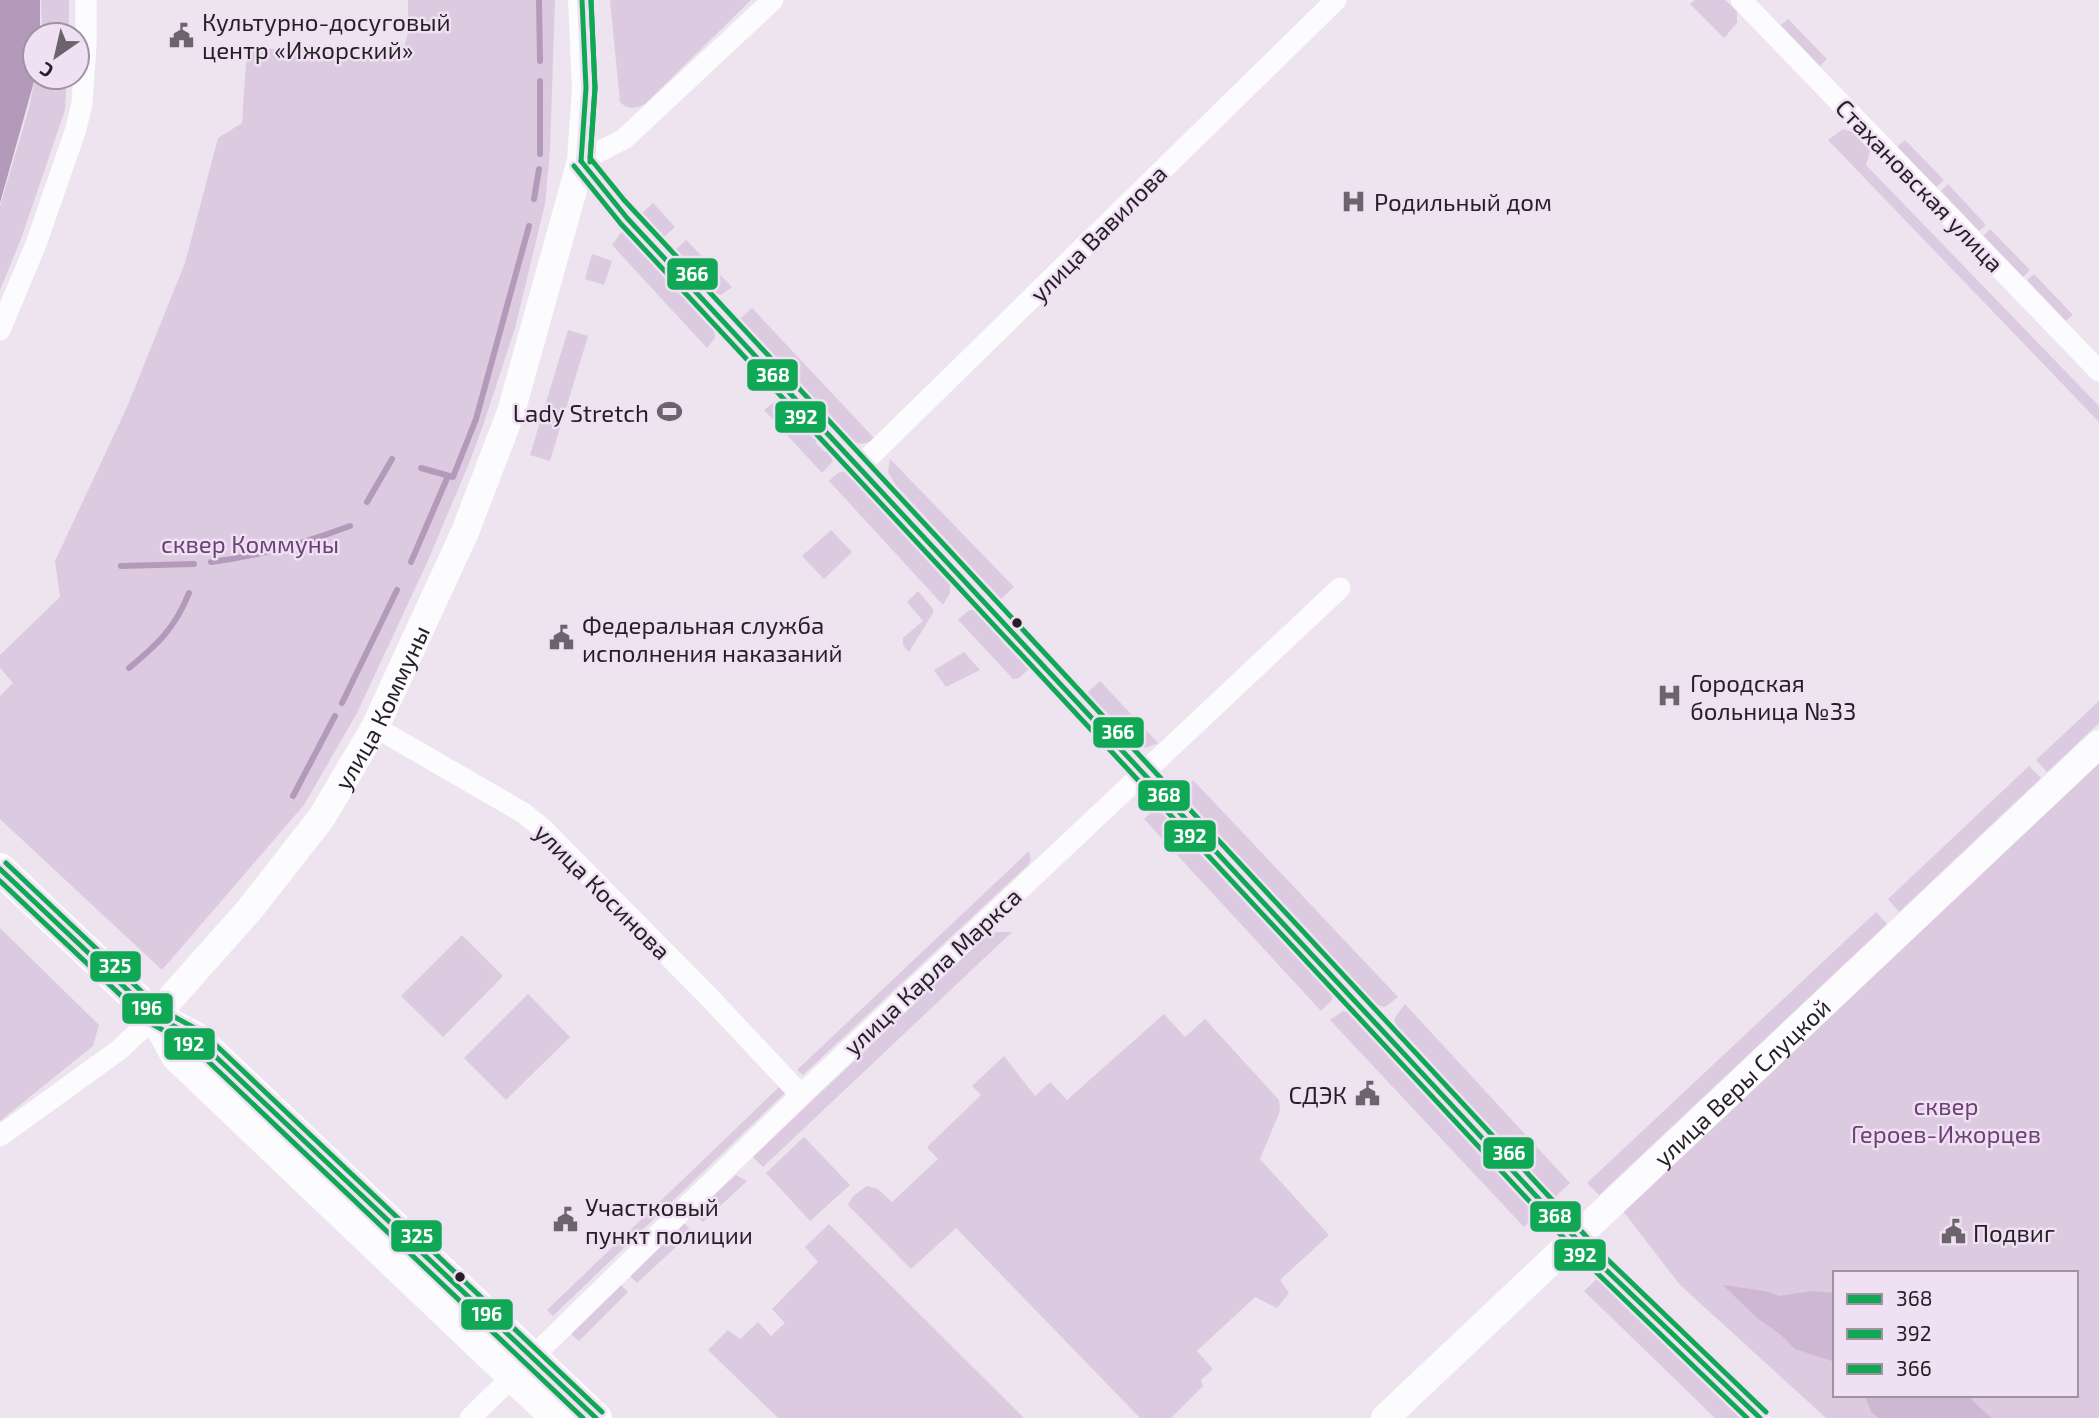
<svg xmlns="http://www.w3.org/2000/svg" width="2099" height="1418" font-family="'Exo 2',sans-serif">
<rect width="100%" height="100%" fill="#ede4ef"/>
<g fill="#dccbe0" fill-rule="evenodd">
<polygon points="41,0 69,0 69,35 42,35"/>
<path d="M 408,0 L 555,0 L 550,150 L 545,204 L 515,328 L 484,423 L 468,466 L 426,565 L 357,713 L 304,805 L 162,970 L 0,819 L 0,696 L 13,683 L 0,668 L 0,655 L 60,597 L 55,561 L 127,407 L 185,263 L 218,138 L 242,123 L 247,47 L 395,58 C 412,45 407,19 408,0 Z"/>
<path d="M 610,0 L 751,0 L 645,104 C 636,109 628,110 620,102 Z"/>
<polygon points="1695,0 1725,0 1737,11 1737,23 1724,38 1690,4"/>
<polygon points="1788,19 1827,59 1820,66 1781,25"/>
<polygon points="35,77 67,77 65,110 21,239 0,290 0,206 29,108"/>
<polygon points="1843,129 1852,132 1870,151 1866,165 2099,406 2099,422 1828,140"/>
<polygon points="1905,140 1944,180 1936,187 1897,147"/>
<polygon points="1948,184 1986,225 1979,231 1941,191"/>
<polygon points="653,203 675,227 663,238 641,214"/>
<polygon points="1990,229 2030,270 2023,277 1983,236"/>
<polygon points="623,230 714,328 715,338 707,348 612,245"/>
<polygon points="686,240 732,287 721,295 715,293 674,251"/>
<polygon points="592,254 612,261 604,285 585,279"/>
<polygon points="2034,274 2073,315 2066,321 2027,280"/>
<path d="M 752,308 L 875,439 C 863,446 856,445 846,435 L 739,320 Z"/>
<polygon points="568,330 588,336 550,461 530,455"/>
<polygon points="779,398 818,440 816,443 825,452 828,451 833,461 822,473 764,410"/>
<polygon points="890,459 1014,587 1001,599 895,484 888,472"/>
<polygon points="845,471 950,582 950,593 943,605 829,481 838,473"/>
<polygon points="831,530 852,552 824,579 802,556"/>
<polygon points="918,591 933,609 933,613 909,652 903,645 903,638 923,621 907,602"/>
<polygon points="969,610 975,610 1004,641 1003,643 1007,647 1009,646 1030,668 1019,678 1013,679 958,620"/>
<polygon points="964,652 980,670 946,687 934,670"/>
<polygon points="1100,681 1158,743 1146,748 1134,743 1087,693"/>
<polygon points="2099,701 2099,723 2047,772 2036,760"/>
<path d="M 2099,763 L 2099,1418 L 1826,1418 L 1680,1285 L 1623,1211 ZM 1835,1273 L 2076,1273 L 2076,1395 L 1835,1395 Z"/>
<polygon points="2029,766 2041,778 1899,912 1888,899"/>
<polygon points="1193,780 1398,997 1385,1007 1376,1005 1179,793"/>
<polygon points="1158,806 1332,993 1332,1000 1321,1011 1144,819"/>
<polygon points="1029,851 1031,859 1029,864 803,1075 797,1070"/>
<polygon points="1876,912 1887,924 1599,1195 1587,1183"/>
<polygon points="0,928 99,1025 93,1046 0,1121"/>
<polygon points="997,932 1012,932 763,1167 753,1157 984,938"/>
<polygon points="462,935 503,976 443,1037 401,996"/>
<polygon points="528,994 570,1037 506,1100 464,1058"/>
<polygon points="1405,1004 1570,1183 1554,1198 1397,1026 1394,1019"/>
<polygon points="1343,1011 1348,1012 1537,1214 1524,1227 1330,1020"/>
<polygon points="1164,1014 1185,1037 1205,1019 1279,1100 1280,1111 1260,1159 1329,1235 1280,1280 1289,1293 1277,1308 1255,1297 1197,1351 1213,1369 1201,1380 1203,1386 1171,1418 1140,1418 956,1228 911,1269 848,1205 853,1196 867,1186 878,1189 892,1202 938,1159 927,1147 981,1095 972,1086 1004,1056 1035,1096 1050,1082 1067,1100"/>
<polygon points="779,1087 785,1093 553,1316 547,1310"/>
<polygon points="804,1137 850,1185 810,1221 766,1173"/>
<polygon points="736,1175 747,1181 703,1222 694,1214"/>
<polygon points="684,1223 692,1232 637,1283 629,1275"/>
<polygon points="829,1224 1024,1418 778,1418 708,1350 728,1330 740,1339 758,1322 771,1336 785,1323 772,1309 818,1262 805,1247"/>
<polygon points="1598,1278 1742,1418 1715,1418 1584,1291"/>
<polygon points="620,1284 628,1292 579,1341 570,1333"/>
</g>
<g fill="#ceb7d2">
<polygon points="1723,1285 1765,1291 1779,1296 1813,1291 1835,1293 1835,1362 1795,1349 1781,1335 1757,1318"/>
<polygon points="1864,1395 1967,1395 1991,1418 1879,1418 1872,1413"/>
</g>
<polygon fill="#b49aba" points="0,0 40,0 40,35 35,35 35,78 0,203"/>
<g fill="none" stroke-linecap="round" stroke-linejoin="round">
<g stroke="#b49aba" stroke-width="6">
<polyline points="539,0 540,61"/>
<polyline points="540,154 540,81"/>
<polyline points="534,199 539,169"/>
<polyline points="421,468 453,477 476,419 529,226"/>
<polyline points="367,502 392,459"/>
<path d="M 211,562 C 259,556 305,543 350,526"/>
<polyline points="411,562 448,476"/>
<polyline points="121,566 194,564"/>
<path d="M 129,668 C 158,644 175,628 189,593"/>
<polyline points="342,703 397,590"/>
<polyline points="293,796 335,716"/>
</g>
<g stroke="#fcfbfd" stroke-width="21">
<polyline points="773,0 624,139 581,161 627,218 1551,1212 1602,1266 1760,1418"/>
<polyline points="1741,0 2099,371"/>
<polyline points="0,330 36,244 76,129 82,103 86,46 86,0"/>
<polyline points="860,466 1336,0"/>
<polyline points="375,727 522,812 541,827 709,997 801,1095"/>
<polyline points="0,1136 119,1050 155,1016"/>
<polyline points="470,1418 801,1095 1340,588"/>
</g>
<g stroke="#fcfbfd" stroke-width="28">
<path id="s1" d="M 155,1016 L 250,909 L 322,817 L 375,727 L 465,532 L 511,412 L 581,161 L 586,88 L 582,0"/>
<path id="s2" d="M 1385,1418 L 2099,744"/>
</g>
<g stroke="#fcfbfd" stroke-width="32">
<polyline points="0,869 155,1016 196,1038 596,1418"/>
<polyline points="155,1016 177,1056 557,1418"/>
</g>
<defs>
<g id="bus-1">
<polyline points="581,161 627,218 1551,1212 1602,1266 1760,1418"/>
<polyline points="581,161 586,88 582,0"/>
</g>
<g id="bus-2">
<polyline points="590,162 595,88 591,0"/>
<polyline points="574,166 621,224 1545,1218 1596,1272 1747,1418"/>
</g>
<polyline id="bus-3" points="591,0 595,88 590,158 624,200 1608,1260 1766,1412"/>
<polyline id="bus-4" points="0,869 155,1016 196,1038 596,1418"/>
<polyline id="bus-5" points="0,881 150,1023 191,1045 583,1418"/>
<polyline id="bus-6" points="6,863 160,1009 202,1032 602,1412"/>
</defs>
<use href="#bus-1" stroke="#f0e0f3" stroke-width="10"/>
<use href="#bus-2" stroke="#f0e0f3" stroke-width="10"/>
<use href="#bus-3" stroke="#f0e0f3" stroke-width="10"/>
<use href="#bus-4" stroke="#f0e0f3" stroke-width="10"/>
<use href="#bus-5" stroke="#f0e0f3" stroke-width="10"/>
<use href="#bus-6" stroke="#f0e0f3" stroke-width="10"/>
<use href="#bus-1" stroke="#10a855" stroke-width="5"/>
<use href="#bus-2" stroke="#10a855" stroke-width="5"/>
<use href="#bus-3" stroke="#10a855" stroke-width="5"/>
<use href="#bus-4" stroke="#10a855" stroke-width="5"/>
<use href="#bus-5" stroke="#10a855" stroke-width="5"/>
<use href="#bus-6" stroke="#10a855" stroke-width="5"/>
</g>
<defs>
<symbol id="civic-bare" viewBox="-9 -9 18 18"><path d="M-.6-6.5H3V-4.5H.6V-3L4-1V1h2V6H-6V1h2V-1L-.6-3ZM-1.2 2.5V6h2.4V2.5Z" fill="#6b646c" stroke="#f0e0f3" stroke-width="2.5" paint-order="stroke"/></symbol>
<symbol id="hospital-bare" viewBox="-9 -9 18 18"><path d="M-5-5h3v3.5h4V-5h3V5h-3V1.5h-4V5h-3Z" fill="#6b646c" stroke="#f0e0f3" stroke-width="2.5" paint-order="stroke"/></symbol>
<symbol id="stadium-bare" viewBox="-9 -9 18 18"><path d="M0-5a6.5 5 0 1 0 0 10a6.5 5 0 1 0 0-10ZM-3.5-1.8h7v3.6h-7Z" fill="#6b646c" stroke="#f0e0f3" stroke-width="2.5" paint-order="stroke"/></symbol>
</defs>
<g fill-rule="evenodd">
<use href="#civic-bare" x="164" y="18" width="35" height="35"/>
<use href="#hospital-bare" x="1336" y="184" width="35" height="35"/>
<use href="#stadium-bare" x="652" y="394" width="35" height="35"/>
<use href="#civic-bare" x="544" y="620" width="35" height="35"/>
<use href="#hospital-bare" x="1652" y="678" width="35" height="35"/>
<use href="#civic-bare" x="1350" y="1076" width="35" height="35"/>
<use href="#civic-bare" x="548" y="1202" width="35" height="35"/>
<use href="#civic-bare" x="1936" y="1214" width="35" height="35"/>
</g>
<g fill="#251f26" stroke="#f0e0f3" stroke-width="2.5">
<circle cx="1017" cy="623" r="6"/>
<circle cx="460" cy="1277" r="6"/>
</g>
<g text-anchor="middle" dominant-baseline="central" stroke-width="5" stroke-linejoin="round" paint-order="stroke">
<g font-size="24" fill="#251f26" stroke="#f0e0f3" text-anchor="start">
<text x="202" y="21">Культурно-досуговый<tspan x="202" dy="28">центр «Ижорский»</tspan></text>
<text x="1374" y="201">Родильный дом</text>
<text x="649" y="412" text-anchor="end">Lady Stretch</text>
<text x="582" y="624">Федеральная служба<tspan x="582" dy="28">исполнения наказаний</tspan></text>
<text x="1690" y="682">Городская<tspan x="1690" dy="28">больница №33</tspan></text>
<text x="1347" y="1094" text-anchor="end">СДЭК</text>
<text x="585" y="1206">Участковый<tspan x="585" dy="28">пункт полиции</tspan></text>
<text x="1973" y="1232">Подвиг</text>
</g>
<g font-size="24" fill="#251f26" stroke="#f0e0f3">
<text transform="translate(1920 185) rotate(46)">Стахановская улица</text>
<text transform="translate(1098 233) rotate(-45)">улица Вавилова</text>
<text stroke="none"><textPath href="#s1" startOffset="385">улица Коммуны</textPath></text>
<text transform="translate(603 891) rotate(45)">улица Косинова</text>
<text transform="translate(932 971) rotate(-43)">улица Карла Маркса</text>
<text stroke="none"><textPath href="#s2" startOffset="490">улица Веры Слуцкой</textPath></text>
</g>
<g font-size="24" fill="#6d4176" stroke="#f0e0f3">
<text x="250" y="543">сквер Коммуны</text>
<text x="1946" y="1105">сквер<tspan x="1946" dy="28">Героев-Ижорцев</tspan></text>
</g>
</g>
<g stroke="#f0e0f3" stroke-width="2.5">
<rect x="666" y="257" width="53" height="34" rx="7" fill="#10a855"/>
<rect x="746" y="358" width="53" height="34" rx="7" fill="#10a855"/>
<rect x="774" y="400" width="53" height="34" rx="7" fill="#10a855"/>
<rect x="1092" y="716" width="53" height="33" rx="7" fill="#10a855"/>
<rect x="1137" y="779" width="54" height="33" rx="7" fill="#10a855"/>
<rect x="1163" y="819" width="54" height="34" rx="7" fill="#10a855"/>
<rect x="89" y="950" width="53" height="33" rx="7" fill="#10a855"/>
<rect x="121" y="992" width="53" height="33" rx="7" fill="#10a855"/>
<rect x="163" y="1027" width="53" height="34" rx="7" fill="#10a855"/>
<rect x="1482" y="1136" width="53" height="34" rx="7" fill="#10a855"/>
<rect x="1529" y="1200" width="53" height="33" rx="7" fill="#10a855"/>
<rect x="390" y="1219" width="53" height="34" rx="7" fill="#10a855"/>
<rect x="1553" y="1238" width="54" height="34" rx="7" fill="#10a855"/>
<rect x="460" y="1298" width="54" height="33" rx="7" fill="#10a855"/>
</g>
<g font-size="19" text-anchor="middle" font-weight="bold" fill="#fff">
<text x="692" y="281">366</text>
<text x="773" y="382">368</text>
<text x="801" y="424">392</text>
<text x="1118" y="739">366</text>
<text x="1164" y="802">368</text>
<text x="1190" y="843">392</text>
<text x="115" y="973">325</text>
<text x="147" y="1015">196</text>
<text x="189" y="1051">192</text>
<text x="1509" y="1160">366</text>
<text x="1555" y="1223">368</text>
<text x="417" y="1243">325</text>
<text x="1580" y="1262">392</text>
<text x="487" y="1321">196</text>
</g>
<rect x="1833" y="1271" width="245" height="126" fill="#f0e0f3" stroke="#9f93a1" stroke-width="2"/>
<rect x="1847" y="1294" width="35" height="10" fill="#10a855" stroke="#9f93a1" stroke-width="2"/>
<text x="1896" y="1306" font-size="21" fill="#251f26">368</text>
<rect x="1847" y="1329" width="35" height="10" fill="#10a855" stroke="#9f93a1" stroke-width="2"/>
<text x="1896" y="1341" font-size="21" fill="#251f26">392</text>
<rect x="1847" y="1364" width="35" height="10" fill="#10a855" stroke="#9f93a1" stroke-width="2"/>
<text x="1896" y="1376" font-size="21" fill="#251f26">366</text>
<g transform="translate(56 56) rotate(214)"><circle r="33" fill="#f0e0f3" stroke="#9f93a1" stroke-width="2"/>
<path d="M0-5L12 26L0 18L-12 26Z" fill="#6b646c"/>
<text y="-10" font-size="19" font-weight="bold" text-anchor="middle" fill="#251f26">С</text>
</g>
</svg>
